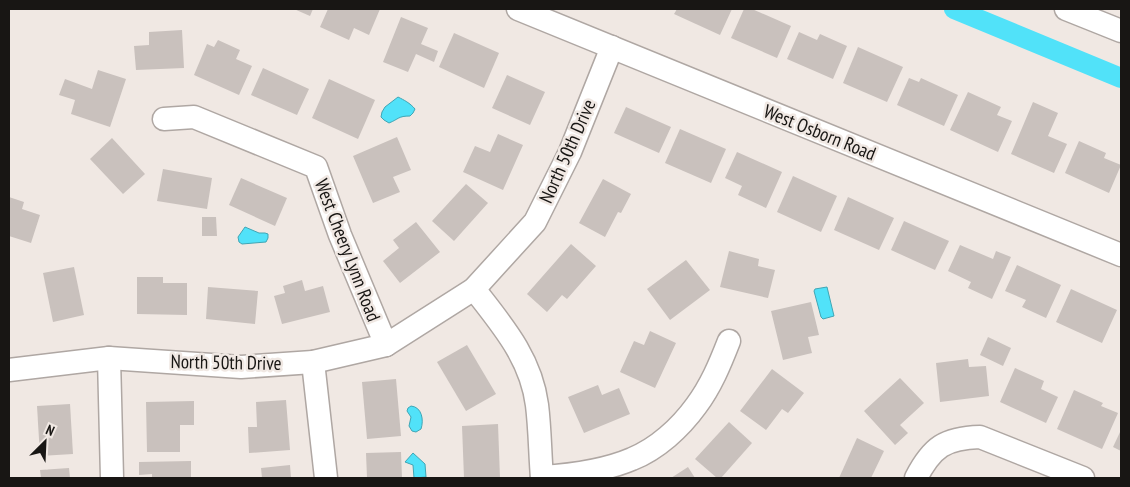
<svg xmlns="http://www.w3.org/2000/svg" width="1130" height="487" font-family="'PT Sans Narrow',sans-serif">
<rect width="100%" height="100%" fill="#f0e8e3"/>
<g fill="#51e2f9" stroke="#40a5b4">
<path d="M 398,97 C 404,100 410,103 415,109 L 413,113 L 410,116 C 398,116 399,119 389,123 L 384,120 L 381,117 L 382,112 L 385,107 Z"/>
<polygon points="245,227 259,233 265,233 268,234 268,238 266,242 242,244 239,242 238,237"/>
<polygon points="827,287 834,316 823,319 821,317 814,291 815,289"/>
<path d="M 411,406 C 422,407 424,420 421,429 L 416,432 L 412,431 L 409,426 L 411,417 L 407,411 L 408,408 Z"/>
<polygon points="413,453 425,464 426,477 414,478 413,465 405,462"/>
</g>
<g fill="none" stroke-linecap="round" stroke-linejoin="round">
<polyline stroke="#51e2f9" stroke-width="20" points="954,9 1121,78"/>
</g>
<g fill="#c9c1bd">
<polygon points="294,9 313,9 310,16"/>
<polygon points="328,9 380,9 369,35 354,28 349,40 320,27"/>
<polygon points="677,9 732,9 720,35 674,14"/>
<polygon points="744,9 752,9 791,26 777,58 731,38"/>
<polygon points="401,17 428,28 421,44 438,51 434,62 416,54 408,72 383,62"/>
<polygon points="182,30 184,68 136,70 134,46 149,45 149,32"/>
<polygon points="799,32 817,40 820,34 847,46 833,79 787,59"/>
<polygon points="454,33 499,53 484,88 439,67"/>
<polygon points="218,40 240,50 236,59 252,66 239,95 194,75 207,44 214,47"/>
<polygon points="858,47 903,67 887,102 843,83"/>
<polygon points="263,68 309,89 297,115 251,95"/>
<polygon points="98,70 126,79 110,127 71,114 75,100 59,95 65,79 92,89"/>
<polygon points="507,75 545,92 530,125 492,108"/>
<polygon points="909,78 919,82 921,78 958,95 944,126 897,105"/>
<polygon points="329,79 375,100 358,139 312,118"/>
<polygon points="968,92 1001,107 997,115 1012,121 998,152 950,130"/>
<polygon points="1033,102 1058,113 1048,136 1067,144 1054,173 1011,154"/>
<polygon points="626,107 671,127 659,153 614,133"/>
<polygon points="680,129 726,149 711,183 665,163"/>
<polygon points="498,134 523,145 503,190 463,172 475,146 490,152"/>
<polygon points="397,137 411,170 393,177 400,192 373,203 353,156"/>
<polygon points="112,138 145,174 123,194 90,159"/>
<polygon points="1079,141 1106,153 1104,158 1121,165 1109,193 1065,173"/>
<polygon points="737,152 782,172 766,208 738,195 742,186 725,178"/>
<polygon points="163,169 212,178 207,209 157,201"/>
<polygon points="793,176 837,196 821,232 777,212"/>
<polygon points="241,178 287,198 275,226 229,205"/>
<polygon points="603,179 631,194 621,213 618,212 605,237 579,223"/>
<polygon points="466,184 488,203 454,241 432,221"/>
<polygon points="9,197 24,202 22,209 40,215 31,243 9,236"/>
<polygon points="848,197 894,218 879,250 834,230"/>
<polygon points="202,217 216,217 217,236 202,236"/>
<polygon points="904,221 949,241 935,270 891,250"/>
<polygon points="416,222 440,252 400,283 383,261 399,248 393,240"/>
<polygon points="571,244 596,266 567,299 562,295 547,312 527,294"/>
<polygon points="960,245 993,259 996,251 1011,257 992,299 968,288 971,282 948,271"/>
<polygon points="729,251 759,259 758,266 775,270 768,298 720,287"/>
<polygon points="686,260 710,290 670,320 647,289"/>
<polygon points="1017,265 1061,285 1046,318 1022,307 1026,300 1005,291"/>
<polygon points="74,267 84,315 53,322 43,273"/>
<polygon points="137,277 163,277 163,283 187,283 187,315 137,314"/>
<polygon points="302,280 305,291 323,286 330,312 282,324 274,296 285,293 283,286"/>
<polygon points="208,287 258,291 255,324 206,319"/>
<polygon points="1071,289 1117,310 1102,343 1056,322"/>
<polygon points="811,302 819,335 808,337 812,353 783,360 771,311"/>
<polygon points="650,331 676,343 655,388 620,372 634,341 644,345"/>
<polygon points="988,337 1011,348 1003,366 980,355"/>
<polygon points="467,345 496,394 466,411 437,362"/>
<polygon points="968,359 969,367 986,366 989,396 940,402 936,363"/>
<polygon points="1015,368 1044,381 1041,389 1058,397 1046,423 1000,402"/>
<polygon points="772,369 804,393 788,413 782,409 766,430 740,411"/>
<polygon points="900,378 924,403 900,425 908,433 895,445 864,411"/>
<polygon points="396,379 401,436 367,439 362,382"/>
<polygon points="598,385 602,395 619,388 630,414 584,433 568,397"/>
<polygon points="1074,390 1103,403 1101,406 1118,413 1102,449 1057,429"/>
<polygon points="286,400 290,450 249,453 248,427 257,427 256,402"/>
<polygon points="194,401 194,425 180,425 180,452 147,452 146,402"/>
<polygon points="70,404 73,454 40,456 37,406"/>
<polygon points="729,422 752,443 721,478 717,478 695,459"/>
<polygon points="498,424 500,478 464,478 462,426"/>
<polygon points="1121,430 1121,451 1113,447"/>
<polygon points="857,438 884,451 871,478 839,478"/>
<polygon points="401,452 402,478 367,478 366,453"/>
<polygon points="191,461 191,478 152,478 152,474 139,475 139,462"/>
<polygon points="290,465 291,478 262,478 261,468"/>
<polygon points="688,467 695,478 671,478"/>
<polygon points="69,468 70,478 41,478 40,470"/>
</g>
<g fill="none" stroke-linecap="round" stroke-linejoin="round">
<defs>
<g id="minor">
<polyline points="518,9 1121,255"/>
<polyline points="1066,9 1121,31"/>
<polyline points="164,119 194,117 316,167 340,235 386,345"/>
<path d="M 474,289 C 502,325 531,358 537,405 C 540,429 540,454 542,478"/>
<polyline points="109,358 112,478"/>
<polyline points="313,362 326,478"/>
<polyline points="9,370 109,358 241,367 313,362 386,345 474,289 535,222 570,152 612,47"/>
<path d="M 542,477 C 572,475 604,471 632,459 C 657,449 680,428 696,406 C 711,386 720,364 729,341"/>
<path d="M 916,478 C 932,447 945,438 980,437 L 1083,478"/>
</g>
</defs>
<use href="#minor" stroke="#afa7a3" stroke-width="25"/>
<use href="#minor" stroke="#fff" stroke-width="22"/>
</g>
<g text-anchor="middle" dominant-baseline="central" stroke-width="5" stroke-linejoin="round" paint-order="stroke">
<g font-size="19" fill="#181614" stroke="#f0e8e3">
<text transform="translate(820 132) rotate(22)">West Osborn Road</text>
<text transform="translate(567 151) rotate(-66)">North 50th Drive</text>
<text transform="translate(348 250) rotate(69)">West Cheery Lynn Road</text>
<text transform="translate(226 362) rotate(1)">North 50th Drive</text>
</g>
</g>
<rect width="1130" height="487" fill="none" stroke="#181614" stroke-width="20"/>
<g transform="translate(45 442) rotate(24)" stroke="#f0e8e3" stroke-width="4" paint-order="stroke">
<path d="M0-4L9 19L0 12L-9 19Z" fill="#181614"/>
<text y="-8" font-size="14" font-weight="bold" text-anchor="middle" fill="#181614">N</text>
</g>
</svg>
